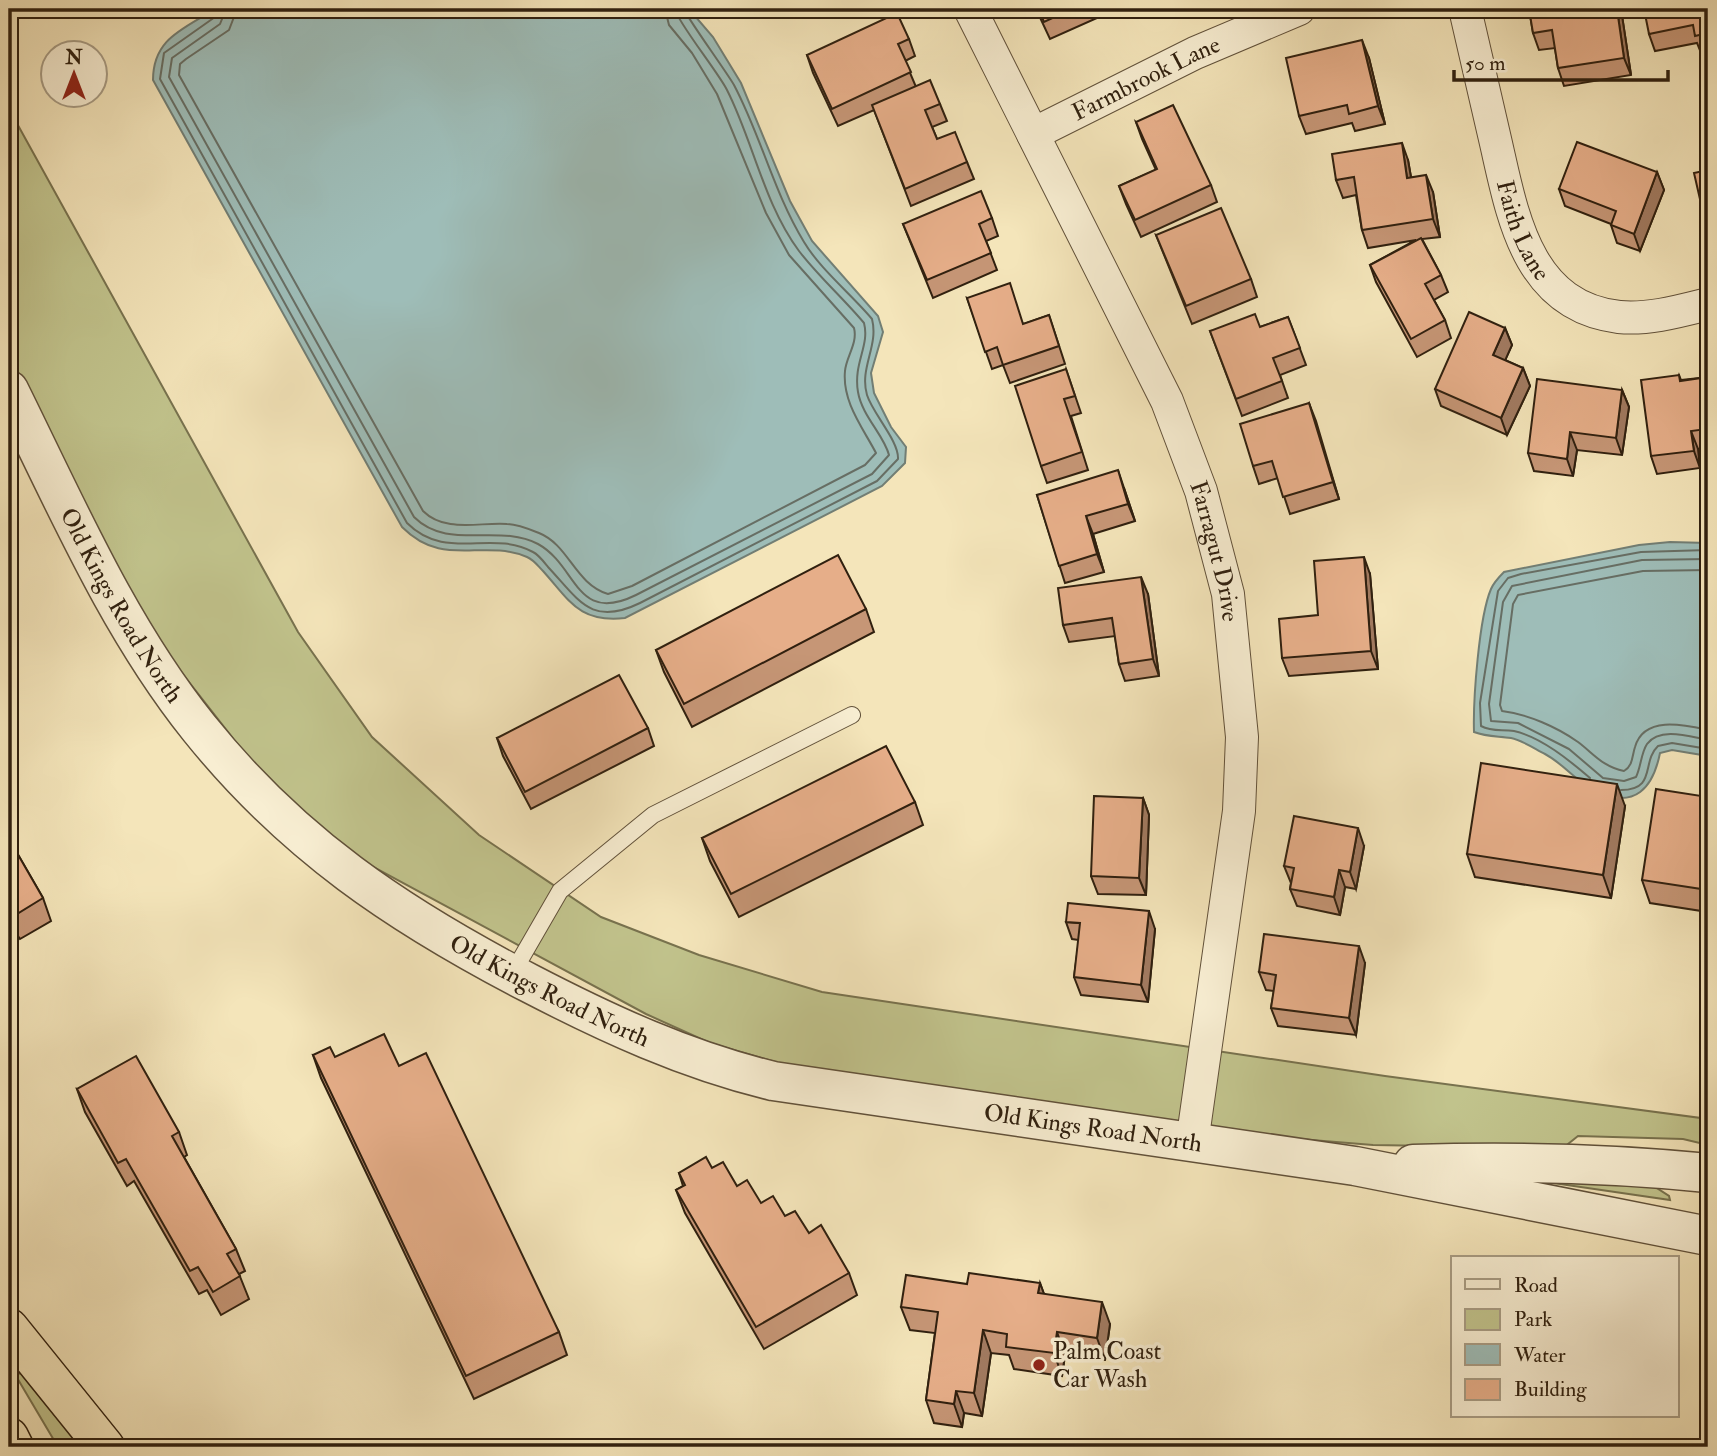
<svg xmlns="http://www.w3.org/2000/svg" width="1717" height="1456" font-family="'IM FELL Double Pica',serif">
<rect width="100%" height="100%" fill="#f4e5ba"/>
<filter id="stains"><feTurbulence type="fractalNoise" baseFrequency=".00286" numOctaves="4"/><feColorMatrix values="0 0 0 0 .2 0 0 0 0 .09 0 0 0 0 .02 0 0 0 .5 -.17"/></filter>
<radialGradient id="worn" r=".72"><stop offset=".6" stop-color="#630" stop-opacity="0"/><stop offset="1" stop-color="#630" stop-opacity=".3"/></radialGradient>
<g fill="#c1c38c" stroke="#78724e" stroke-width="2">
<polygon points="9,109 298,632 372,737 479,835 601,917 699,955 822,992 1385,1076 1708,1119 1708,1145 1683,1139 1578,1136 1563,1148 1373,1145 1287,1138 789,1066 710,1043 646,1014 364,862 329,838 257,769 178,668 148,623 76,496 9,358"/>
<polygon points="1519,1178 1652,1185 1669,1196 1670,1200"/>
<polygon points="23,1371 90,1447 58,1447 16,1376"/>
</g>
<g fill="#9ebdb8" stroke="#727e74" stroke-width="2">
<path d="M 215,9 L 689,9 L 713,37 L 741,83 L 790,201 L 812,241 L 878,316 L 883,332 L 871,373 L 874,393 L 891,427 L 906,447 L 905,463 L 882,486 L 625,618 C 579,623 570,601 543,571 C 538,566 534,560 527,557 C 481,538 444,569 402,527 L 153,80 C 153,38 184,29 215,9 Z"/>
<path d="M 1670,542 L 1708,543 L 1708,756 L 1672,750 L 1660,753 C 1653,788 1635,809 1597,792 C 1580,785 1564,764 1545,754 C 1535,749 1522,740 1511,738 C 1498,736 1487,737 1474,732 C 1473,700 1479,617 1491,589 C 1494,582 1499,577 1504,572 L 1639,545 Z"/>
</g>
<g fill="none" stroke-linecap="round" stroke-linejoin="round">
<g stroke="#676e64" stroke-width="2">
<path d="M 217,9 L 215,17 L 164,53 L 160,79 L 407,523 C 446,562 491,529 533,552 C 539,555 544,562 548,567 C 579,600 591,627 640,603 L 877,481 L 898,459 C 899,441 873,414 867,395 C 859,368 879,346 872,319 C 852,295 820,269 804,242 C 774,193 761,136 734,85 C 726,71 685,15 684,9"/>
<path d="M 226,9 L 220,24 L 172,58 L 169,77 L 414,517 C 448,551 498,523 538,544 C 578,566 575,625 636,595 L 872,474 L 889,455 C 884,435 862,416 858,392 C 853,363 870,346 864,323 C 844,299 819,277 799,251 C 764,204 753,141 727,90 C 718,72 676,20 675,9"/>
<path d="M 237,9 L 229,30 L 186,59 L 180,64 L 179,75 L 423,511 C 445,533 479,522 507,524 C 517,524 529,529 539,533 C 569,545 575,584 608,594 L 632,586 L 865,465 L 876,453 C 863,428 842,402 845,371 C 846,357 858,343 854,328 L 789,255 L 766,213 L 717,94 L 692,53 L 669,25 L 665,9"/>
<path d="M 1708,559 L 1642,560 L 1512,586 L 1503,602 L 1489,704 L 1491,721 L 1518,723 L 1569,749 L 1603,778 L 1624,781 L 1636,777 C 1641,767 1641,753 1647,744 C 1660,726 1691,737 1708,740"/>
<path d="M 1708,570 L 1643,571 L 1518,595 L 1513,604 L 1500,705 L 1502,711 C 1527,714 1557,727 1578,742 C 1594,754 1603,767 1624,771 C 1633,766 1632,756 1635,747 C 1644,715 1685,725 1708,730"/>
<path d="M 1590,778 C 1569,760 1541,737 1514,731 C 1502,729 1492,732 1481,726 L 1480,703 L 1498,591 L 1508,578 L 1521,574 L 1641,552 L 1708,550"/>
<path d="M 1621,790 C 1657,790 1641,762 1658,746 L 1672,743 L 1708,749"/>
</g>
<defs>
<polyline id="service" points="512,974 560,891 653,815 852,715"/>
<g id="minor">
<path id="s1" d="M 970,9 L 1167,401 L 1201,491 L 1228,594 L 1242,737 L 1239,811 L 1192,1143"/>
<path id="s2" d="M 1465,9 C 1475,52 1485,95 1495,139 C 1512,212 1525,306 1619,317 C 1648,320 1680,311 1708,304"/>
<path id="s3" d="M 1033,134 L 1195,53 L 1299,9"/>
</g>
<g id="tertiary">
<path id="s4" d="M 9,390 C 66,505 118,627 199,728 C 292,844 398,915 529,983 C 608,1024 686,1060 773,1081 L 1355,1166 L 1708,1236"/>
<path d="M 1413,1164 C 1513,1161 1610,1163 1708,1173"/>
</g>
<g id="motorway">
<polyline points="9,1328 105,1447"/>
<polyline points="9,1437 14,1447"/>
</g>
</defs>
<use href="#service" stroke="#61513a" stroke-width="18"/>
<use href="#minor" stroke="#61513a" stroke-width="34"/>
<use href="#tertiary" stroke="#61513a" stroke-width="41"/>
<use href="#motorway" stroke="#30200f" stroke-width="41"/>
<use href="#service" stroke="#f8eed2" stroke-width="16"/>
<use href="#minor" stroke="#f8eed2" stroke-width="32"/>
<use href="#tertiary" stroke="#f8eed2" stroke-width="38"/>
<use href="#motorway" stroke="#f4e5ba" stroke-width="38"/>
</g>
<g fill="#c69676" stroke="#30200f" stroke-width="2">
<polygon points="827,9 838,9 829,12"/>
<polygon points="1036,9 1093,9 1097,18 1050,39"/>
<polygon points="1529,9 1621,9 1631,75 1564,86 1558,68 1555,48 1539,50 1533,33"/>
<polygon points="1708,9 1708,52 1701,53 1697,43 1655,51 1649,34"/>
<polygon points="909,39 915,56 905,61 916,87 940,104 947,121 932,127 937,139 967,162 974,179 911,206 874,110 838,126 813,73 807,55"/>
<polygon points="1369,58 1385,124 1355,131 1352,123 1306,134 1299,116"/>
<polygon points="1136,122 1211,185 1217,202 1141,237 1126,204 1119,186 1156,170 1142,139"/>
<polygon points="1408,160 1411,177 1433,192 1440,237 1422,239 1441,275 1448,292 1434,300 1445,320 1451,338 1417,357 1376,282 1370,265 1416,240 1368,248 1362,230 1356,195 1343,198 1336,180"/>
<polygon points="1708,170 1708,219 1707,219 1702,208"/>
<polygon points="1657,172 1664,190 1640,251 1617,243 1611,225 1611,224 1565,206 1559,189"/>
<polygon points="992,218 998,236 986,241 997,270 933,298 903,224"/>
<polygon points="1156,235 1251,279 1257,297 1192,324"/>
<polygon points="967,298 1024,324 1049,315 1065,364 1010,383 1003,365 992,369"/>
<polygon points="1288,317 1306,365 1280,375 1288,398 1242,416 1210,331 1260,327"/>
<polygon points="1505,328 1512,345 1505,360 1523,368 1530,386 1507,435 1441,406 1435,389"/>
<polygon points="1066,369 1081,413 1071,416 1088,470 1047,483 1041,466"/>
<polygon points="1679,375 1681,380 1708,377 1708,447 1698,449 1700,468 1657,474 1651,456"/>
<polygon points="1622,390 1629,407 1622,455 1577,450 1573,476 1534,471 1528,453"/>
<polygon points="1309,403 1339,499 1290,514 1278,478 1259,484 1253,466"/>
<polygon points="1124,488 1135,521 1093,534 1104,572 1065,583 1037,495"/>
<polygon points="1370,574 1378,669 1289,676 1282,658 1318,615"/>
<polygon points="1148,594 1159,676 1125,681 1119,664 1115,636 1069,642 1063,625"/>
<polygon points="866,609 874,632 692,727 664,672 656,650"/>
<polygon points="648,728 654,746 531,809 503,756 497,738"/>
<polygon points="1708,797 1708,912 1650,903 1642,880"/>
<polygon points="1143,798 1149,815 1146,895 1098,894 1091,876"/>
<polygon points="915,802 923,825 739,917 710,861 702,838"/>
<polygon points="1625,806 1611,898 1475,877 1467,854"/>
<polygon points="9,839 43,898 51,921 20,939 14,930 9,933"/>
<polygon points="1364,846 1356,889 1345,887 1340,915 1297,906 1290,889 1291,883 1284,866"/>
<polygon points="1066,922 1155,929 1148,1002 1081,995 1074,977 1079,940 1072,939"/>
<polygon points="1365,963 1356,1035 1278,1026 1271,1008 1274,991 1266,990 1259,972"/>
<polygon points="313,1055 399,1066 559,1332 567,1355 474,1399 321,1078"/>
<polygon points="77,1089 179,1132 187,1155 184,1157 236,1249 245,1271 239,1274 249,1299 221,1315 207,1290 199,1294 134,1181 127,1186 85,1112"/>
<polygon points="712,1168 761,1203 785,1216 809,1233 849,1273 857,1295 764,1349 685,1213 676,1190 683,1186 679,1173"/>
<polygon points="1040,1283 1044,1294 1110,1324 1105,1360 1065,1355 1062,1376 1014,1369 1009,1355 991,1353 982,1416 964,1413 962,1427 934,1423 926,1400 935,1333 910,1330 901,1307 967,1284"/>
</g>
<g fill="#a17a60" stroke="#30200f" stroke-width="2">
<polygon points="1617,9 1621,9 1631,75 1624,58"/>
<polygon points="1362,40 1369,58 1385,124 1378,106"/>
<polygon points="1402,143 1408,160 1414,195 1407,178"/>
<polygon points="1657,172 1664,190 1640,251 1634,234"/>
<polygon points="1426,175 1433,192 1440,237 1433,219"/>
<polygon points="1505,328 1512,345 1500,372 1493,355"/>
<polygon points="1523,368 1530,386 1507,435 1501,418"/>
<polygon points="1622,390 1629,407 1622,455 1616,438"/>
<polygon points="1309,403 1316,421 1339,499 1333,482"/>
<polygon points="1691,431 1698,449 1700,468 1694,451"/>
<polygon points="1570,432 1577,450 1573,476 1567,459"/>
<polygon points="1118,470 1135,521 1128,504"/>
<polygon points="1086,516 1093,534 1104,572 1097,554"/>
<polygon points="1364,557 1370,574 1378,669 1371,651"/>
<polygon points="1141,577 1148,594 1159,676 1153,659"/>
<polygon points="1617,784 1625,806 1611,898 1603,875"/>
<polygon points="1143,798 1149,815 1146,895 1139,878"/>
<polygon points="1358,828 1364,846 1356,889 1350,872"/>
<polygon points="1339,870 1345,887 1340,915 1334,897"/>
<polygon points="1149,911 1155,929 1148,1002 1141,985"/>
<polygon points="1359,946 1365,963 1356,1035 1349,1018"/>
<polygon points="1040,1283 1048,1305 1038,1293"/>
<polygon points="1102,1302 1110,1324 1105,1360 1097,1338"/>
<polygon points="983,1330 991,1353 982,1416 974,1393"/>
<polygon points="1057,1332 1065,1355 1062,1376 1054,1353"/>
<polygon points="956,1391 964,1413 962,1427 954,1404"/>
</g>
<g fill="#e6ae89" stroke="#30200f" stroke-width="2">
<polygon points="1038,9 1072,9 1044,22"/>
<polygon points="1529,9 1617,9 1624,58 1558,68 1552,30 1533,33"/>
<polygon points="1644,9 1708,9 1708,33 1695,36 1693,25 1649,34"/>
<polygon points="897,13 909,39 898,44 911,72 832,109 807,55"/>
<polygon points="1362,40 1378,106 1349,114 1347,105 1299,116 1286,58"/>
<polygon points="930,80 940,104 925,110 937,139 955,132 967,162 905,189 872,105"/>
<polygon points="1173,105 1211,185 1135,220 1119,186 1157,169 1136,122"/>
<polygon points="1577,142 1657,172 1634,234 1611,225 1616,211 1559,189"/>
<polygon points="1402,143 1407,178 1426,175 1433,219 1362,230 1354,177 1336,180 1332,154"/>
<polygon points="1708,170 1708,206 1702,208 1694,173"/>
<polygon points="981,191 992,218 979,224 991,253 927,280 903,224"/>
<polygon points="1221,208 1251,279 1186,306 1156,235"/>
<polygon points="1421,238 1441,275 1425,284 1445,320 1411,339 1370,265"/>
<polygon points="1010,283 1023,324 1049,315 1059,346 1003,365 997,347 985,352 967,298"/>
<polygon points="1469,312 1505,328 1493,355 1523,368 1501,418 1435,389"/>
<polygon points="1255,314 1260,327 1288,317 1300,348 1273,358 1282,381 1236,399 1210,331"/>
<polygon points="1066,369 1075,396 1064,399 1082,452 1041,466 1015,386"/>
<polygon points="1679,375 1680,381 1708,377 1708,416 1705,416 1707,429 1691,431 1694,451 1651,456 1641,380"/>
<polygon points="1537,379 1622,390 1616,438 1570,432 1567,459 1528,453"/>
<polygon points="1309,403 1333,482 1283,497 1272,461 1253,466 1240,424"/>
<polygon points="1118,470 1128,504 1086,516 1097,554 1059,566 1037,495"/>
<polygon points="838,555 866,609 684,704 656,650"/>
<polygon points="1364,557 1371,651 1282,658 1279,619 1318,615 1314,561"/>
<polygon points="1141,577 1153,659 1119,664 1112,618 1063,625 1058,588"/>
<polygon points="619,675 648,728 525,792 497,738"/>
<polygon points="886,746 915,802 731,894 702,838"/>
<polygon points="1481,763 1617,784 1603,875 1467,854"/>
<polygon points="1656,789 1708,797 1708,890 1642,880"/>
<polygon points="1094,796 1143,798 1139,878 1091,876"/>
<polygon points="1294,816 1358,828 1350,872 1339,870 1334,897 1290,889 1294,868 1284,866"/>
<polygon points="9,839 43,898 12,917 9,912"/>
<polygon points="1068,903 1149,911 1141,985 1074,977 1080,923 1066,922"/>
<polygon points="1264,934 1359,946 1349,1018 1271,1008 1276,975 1259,972"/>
<polygon points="384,1034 399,1066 426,1053 559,1332 466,1376 313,1055 330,1047 335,1057"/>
<polygon points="136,1056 179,1132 172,1136 236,1249 227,1254 240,1276 213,1292 198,1267 190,1271 126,1159 118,1163 77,1089"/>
<polygon points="706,1157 712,1168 723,1162 737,1186 747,1180 761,1203 773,1196 785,1216 795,1211 809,1233 821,1225 849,1273 756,1327 676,1190 685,1185 679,1173"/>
<polygon points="969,1273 1040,1283 1038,1293 1102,1302 1097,1338 1057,1332 1054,1353 1006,1347 1007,1334 983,1330 974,1393 956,1391 954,1404 926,1400 938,1312 901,1307 906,1275 967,1284"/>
</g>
<circle fill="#8f2418" stroke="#f8eed2" stroke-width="2.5" cx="1039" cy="1365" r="7"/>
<g text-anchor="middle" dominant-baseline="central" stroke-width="7" stroke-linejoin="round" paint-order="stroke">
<g font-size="24" fill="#30200f" stroke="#f8eed2">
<text stroke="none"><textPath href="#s3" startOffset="126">Farmbrook Lane</textPath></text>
<text stroke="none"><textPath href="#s2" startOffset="229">Faith Lane</textPath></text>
<text stroke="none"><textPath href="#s1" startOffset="597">Farragut Drive</textPath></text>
<text stroke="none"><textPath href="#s4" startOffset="243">Old Kings Road North</textPath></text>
<text stroke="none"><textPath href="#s4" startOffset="831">Old Kings Road North</textPath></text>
<text stroke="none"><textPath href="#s4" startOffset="1396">Old Kings Road North</textPath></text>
</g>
<g font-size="24" fill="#30200f" stroke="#f8eed2" text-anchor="start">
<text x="1053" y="1351">Palm Coast<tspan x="1053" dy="28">Car Wash</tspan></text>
</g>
</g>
<rect width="1717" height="1456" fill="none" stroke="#f4e5ba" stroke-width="35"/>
<rect x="10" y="10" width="1696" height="1435" fill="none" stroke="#30200f" stroke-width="3.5"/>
<rect x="18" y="18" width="1682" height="1421" fill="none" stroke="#30200f" stroke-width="2"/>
<rect x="1451" y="1256" width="228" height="161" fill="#f8eed2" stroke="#a89c84" stroke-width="2"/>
<rect x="1465" y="1279" width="35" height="10" fill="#f8eed2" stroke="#a89c84" stroke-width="2"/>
<text x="1514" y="1292" font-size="21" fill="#30200f">Road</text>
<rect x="1465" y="1309" width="35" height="21" fill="#c1c38c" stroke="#a89c84" stroke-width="2"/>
<text x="1514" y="1326" font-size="21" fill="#30200f">Park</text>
<rect x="1465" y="1344" width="35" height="21" fill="#9ebdb8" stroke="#a89c84" stroke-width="2"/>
<text x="1514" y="1362" font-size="21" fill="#30200f">Water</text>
<rect x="1465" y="1379" width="35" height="21" fill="#e6ae89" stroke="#a89c84" stroke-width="2"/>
<text x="1514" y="1396" font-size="21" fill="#30200f">Building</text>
<g transform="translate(74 74)"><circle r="33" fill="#f8eed2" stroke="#a89c84" stroke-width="2"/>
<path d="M0-5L12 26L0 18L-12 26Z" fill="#8f2418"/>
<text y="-10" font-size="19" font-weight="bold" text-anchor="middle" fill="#30200f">N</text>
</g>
<path d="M1454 70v10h214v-10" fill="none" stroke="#30200f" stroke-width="3.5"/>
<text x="1465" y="70" font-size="21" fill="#30200f" stroke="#f8eed2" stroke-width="5" paint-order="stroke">50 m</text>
<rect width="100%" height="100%" filter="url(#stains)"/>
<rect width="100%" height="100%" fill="url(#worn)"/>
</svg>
